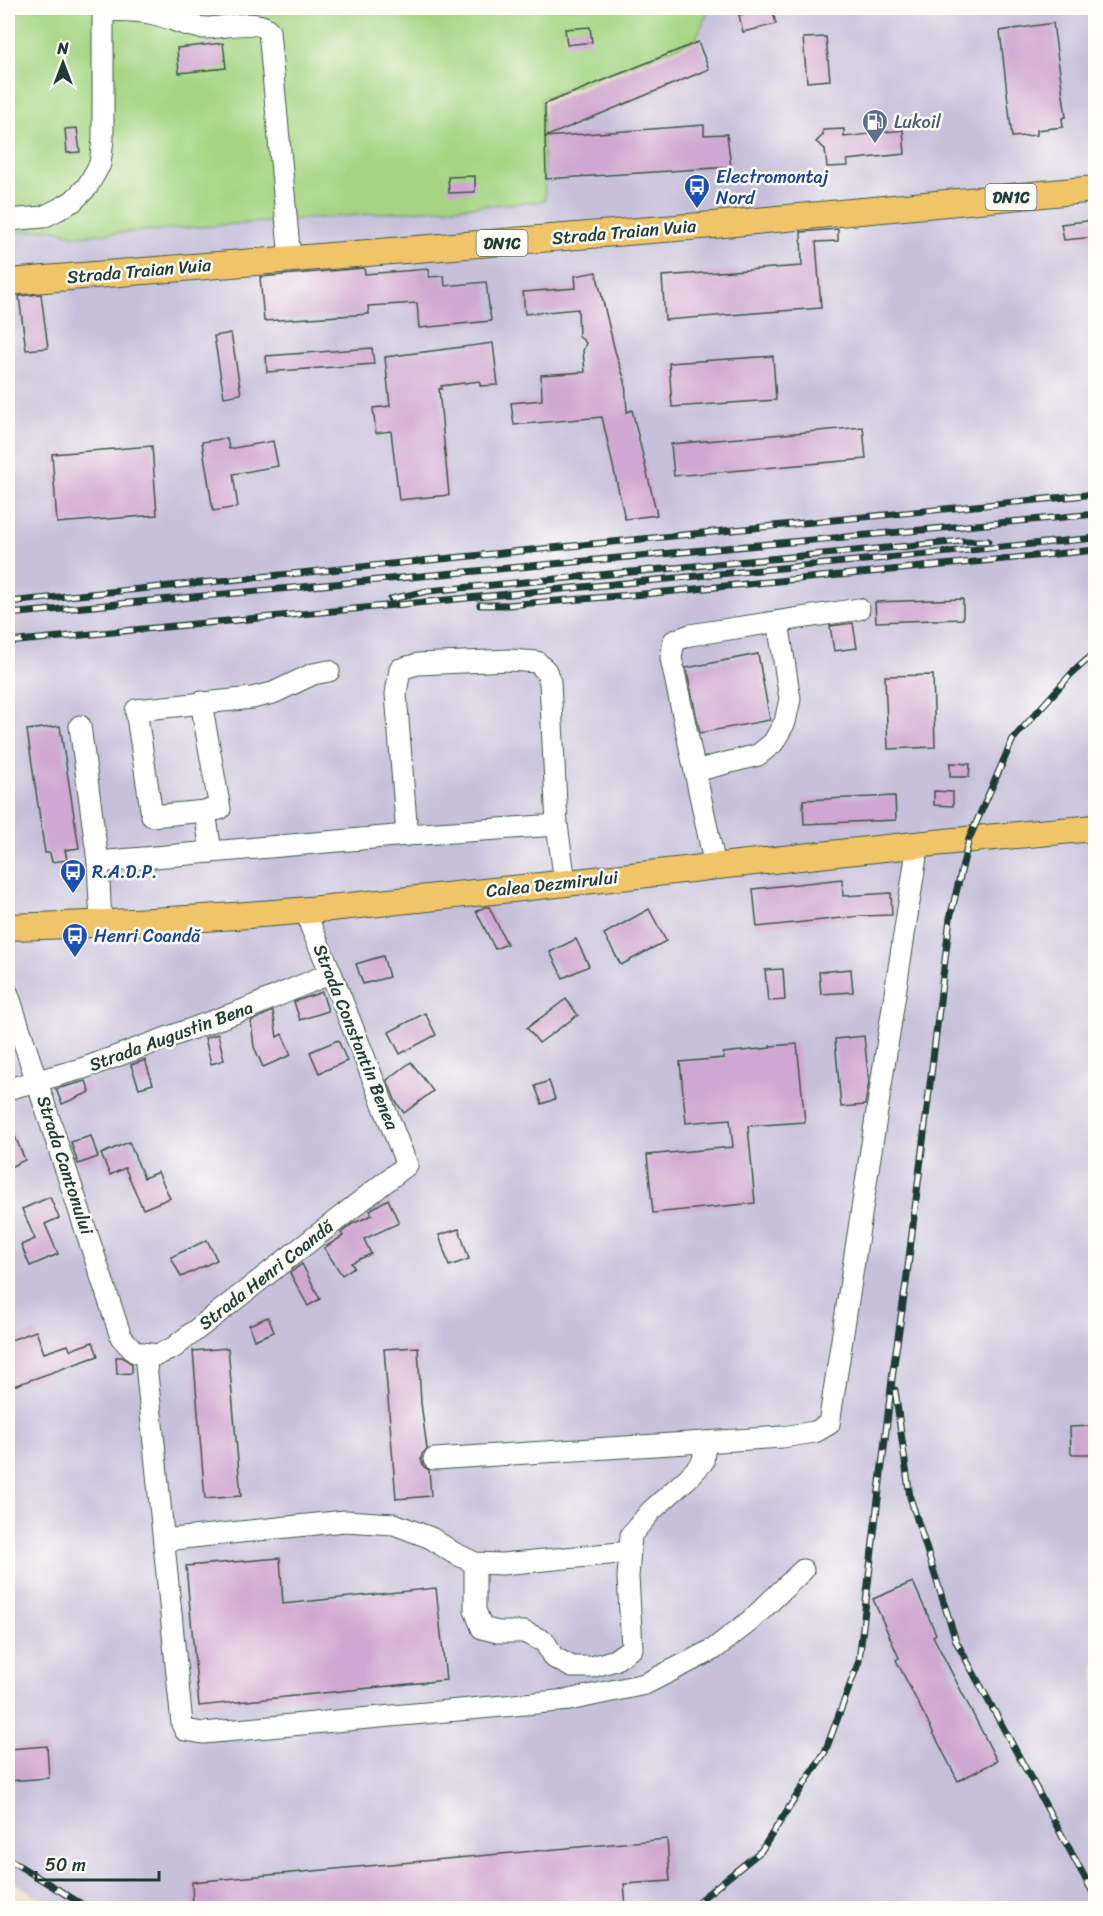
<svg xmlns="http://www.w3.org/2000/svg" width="1103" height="1916" font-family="Sriracha,sans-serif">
<rect width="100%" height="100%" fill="#fdfcf7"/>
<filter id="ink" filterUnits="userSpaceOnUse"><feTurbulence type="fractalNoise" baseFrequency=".0167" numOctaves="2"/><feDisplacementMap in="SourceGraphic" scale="12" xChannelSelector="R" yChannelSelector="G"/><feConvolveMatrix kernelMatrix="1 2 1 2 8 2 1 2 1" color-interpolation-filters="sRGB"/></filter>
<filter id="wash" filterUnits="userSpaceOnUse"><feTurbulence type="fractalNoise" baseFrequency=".008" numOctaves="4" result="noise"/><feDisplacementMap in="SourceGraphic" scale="24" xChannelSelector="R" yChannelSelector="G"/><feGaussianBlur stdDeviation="1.35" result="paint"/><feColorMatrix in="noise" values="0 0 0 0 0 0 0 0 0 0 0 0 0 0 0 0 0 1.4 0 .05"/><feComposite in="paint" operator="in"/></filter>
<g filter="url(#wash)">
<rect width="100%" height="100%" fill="#ebe3c3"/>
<polygon fill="#c6c0da" points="709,8 1095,8 1095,1908 56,1908 8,1879 8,233 53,229 76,236 545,201 545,104 698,42"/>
<polygon fill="#a5d583" stroke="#62895c" stroke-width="1.5" points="8,8 709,8 696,40 542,99 545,201 76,236 53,229 8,233"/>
<g id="blocks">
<g fill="#d0a7d0">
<polygon points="766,8 772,8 776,24 743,32 739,15"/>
<polygon points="1053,23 1066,117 1062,118 1063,127 1037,130 1037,135 1012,137 1000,31"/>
<polygon points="590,27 592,42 567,45 565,29"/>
<polygon points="826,37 830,80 807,82 803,38"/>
<polygon points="698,42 709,69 545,137 545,104"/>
<polygon points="223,43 226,68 179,73 177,48"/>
<polygon points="704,125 704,135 727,134 731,167 546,179 545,137"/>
<polygon points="77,128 80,152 67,153 65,129"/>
<polygon points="844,129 844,137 903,130 905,154 847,160 848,166 827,167 825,149 816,142 823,135 823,130"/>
<polygon points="475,176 475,192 449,193 448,177"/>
<polygon points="1095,220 1095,237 1064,240 1061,224"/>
<polygon points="838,229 838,241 816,242 821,308 665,320 662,276 802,266 801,232"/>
<polygon points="364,268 365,274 429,269 429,277 444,276 445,286 486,282 491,321 419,328 417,303 368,306 369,314 264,321 260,277"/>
<polygon points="596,272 615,351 625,381 627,412 632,410 657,515 625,519 602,417 514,425 511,403 542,400 541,375 585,372 583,351 586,343 579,336 578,309 525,314 523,292 576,288 575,276"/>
<polygon points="41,294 48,348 26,350 19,296"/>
<polygon points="231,333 241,394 224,397 214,336"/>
<polygon points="493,343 498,385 480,386 480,381 441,386 442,389 439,389 449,495 399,500 391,431 376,433 373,408 390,406 385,357"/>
<polygon points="372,348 374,364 267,372 266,356"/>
<polygon points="773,356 776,400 672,407 669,363"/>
<polygon points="863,427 866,459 674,476 671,444"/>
<polygon points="227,438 229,449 273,441 278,466 233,474 238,507 213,511 202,442"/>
<polygon points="152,446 157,515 57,523 52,454"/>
<polygon points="963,599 963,619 876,622 875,602"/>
<polygon points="853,623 857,648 834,651 830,626"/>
<polygon points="758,654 770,720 700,733 686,668"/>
<polygon points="933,675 935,747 888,749 885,676"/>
<polygon points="60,726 79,848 65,850 67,860 52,862 50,853 45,853 27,730"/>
<polygon points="950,763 970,764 969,777 950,777"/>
<polygon points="934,791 953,792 953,806 934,805"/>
<polygon points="895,796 896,820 804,824 803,800"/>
<polygon points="842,879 843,896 891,893 892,915 861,916 757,927 753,889"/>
<polygon points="485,907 489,907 507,944 495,949 476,911"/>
<polygon points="649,909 666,941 621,965 604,934"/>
<polygon points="576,939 589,966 563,978 550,952"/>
<polygon points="383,956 389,977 363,984 356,964"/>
<polygon points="783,969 785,1000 768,1001 765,970"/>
<polygon points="851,969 853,992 821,994 819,972"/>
<polygon points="322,992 328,1011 300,1020 294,1002"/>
<polygon points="566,999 578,1015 539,1043 527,1028"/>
<polygon points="273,1011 277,1037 282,1034 291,1055 263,1067 254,1047 251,1021"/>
<polygon points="425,1013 436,1035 400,1054 389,1032"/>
<polygon points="218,1034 224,1060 211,1064 205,1038"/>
<polygon points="864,1036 869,1082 865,1105 841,1107 835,1039"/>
<polygon points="338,1040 347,1061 319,1073 310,1052"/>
<polygon points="797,1044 805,1122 748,1126 755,1203 653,1213 647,1155 733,1147 730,1119 686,1123 680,1062 724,1058 723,1053 770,1048 770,1046"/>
<polygon points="145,1060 153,1084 139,1088 131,1065"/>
<polygon points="411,1062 433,1091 404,1113 396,1102 387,1080"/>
<polygon points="86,1081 90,1092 62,1104 56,1089"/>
<polygon points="549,1081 555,1099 542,1104 535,1086"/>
<polygon points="8,1120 25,1160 8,1168"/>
<polygon points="91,1136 98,1157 78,1164 71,1142"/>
<polygon points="129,1142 144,1178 158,1172 170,1198 143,1209 125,1168 110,1175 101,1154"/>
<polygon points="50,1197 59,1218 45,1224 58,1254 30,1266 21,1245 35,1239 22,1209"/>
<polygon points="388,1199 399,1223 364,1239 371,1254 351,1263 354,1267 342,1275 324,1248 343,1236 341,1233 352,1224 372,1215 370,1210"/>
<polygon points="459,1229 469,1259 449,1266 439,1235"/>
<polygon points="207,1240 217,1260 181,1277 171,1257"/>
<polygon points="302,1264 320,1299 308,1306 290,1273"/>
<polygon points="268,1317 274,1332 254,1340 249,1325"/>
<polygon points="36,1331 44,1353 68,1345 70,1350 93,1342 98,1356 8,1388 8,1341"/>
<polygon points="418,1347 421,1403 427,1449 422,1454 421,1460 424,1467 429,1470 431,1496 396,1499 384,1349"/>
<polygon points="228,1348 241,1496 205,1499 193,1351"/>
<polygon points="116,1357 122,1357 132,1364 132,1373 117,1374"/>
<polygon points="1095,1426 1095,1454 1071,1454 1070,1427"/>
<polygon points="280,1558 283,1604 436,1588 446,1680 199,1706 186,1566"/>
<polygon points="913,1582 936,1634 933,1636 997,1761 958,1781 896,1660 899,1658 873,1599"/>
<polygon points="47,1746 49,1778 8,1781 8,1749"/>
<polygon points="667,1839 670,1881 624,1884 626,1908 193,1908 192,1882"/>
</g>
</g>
</g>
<g filter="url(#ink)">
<use href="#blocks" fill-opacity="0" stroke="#3e5649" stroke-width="1.5"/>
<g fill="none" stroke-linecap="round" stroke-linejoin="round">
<defs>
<g id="minor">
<path d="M 103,10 C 118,11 134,10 149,13 C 169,16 186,28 207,28 C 223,28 259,18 269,31 L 290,259"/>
<polyline points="8,220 43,217 59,209 73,201 87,187 100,164 103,139 103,8"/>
<polyline points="201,702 220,809 205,811"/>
<polyline points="80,726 98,862 101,923"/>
<polyline points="695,771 758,755 773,743 785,722 790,699 778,622"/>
<polyline points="407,835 396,694 400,669 418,664 510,660 537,662 546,671 550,682 557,825 565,882"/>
<polyline points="211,852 407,835 557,825"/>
<polyline points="98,862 211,852 205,811 152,816 136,710 252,698 273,693 313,674 329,671"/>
<polyline points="715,866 671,658 674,641 690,635 859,609"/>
<polyline points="8,994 121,1337 135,1352 157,1355 173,1348 407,1165 331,973 311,927 307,910"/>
<polyline points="8,1089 84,1068 246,1009 331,973"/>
<polyline points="145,1354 182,1724 185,1730 203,1733 569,1700 645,1684 714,1649 750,1621 803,1570"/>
<polyline points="434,1459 782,1437 815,1432 829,1424 918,844"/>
<polyline points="164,1540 345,1521 394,1524 431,1538 452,1552 475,1563 502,1564 630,1552"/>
<polyline points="475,1563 475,1610 482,1628 498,1632 524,1632 545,1642 553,1657 572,1667 592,1667 615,1660 632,1648 628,1577 631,1535 651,1511 688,1478 703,1462 705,1442"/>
</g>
<g id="major">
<polyline points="8,282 713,225 1096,189"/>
<path d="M 8,927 C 108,924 209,919 309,910 C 571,885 833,850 1096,828"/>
</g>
</defs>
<use href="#minor" stroke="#3e5649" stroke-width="23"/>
<use href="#major" stroke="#3e5649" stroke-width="28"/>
<use href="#minor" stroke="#fff" stroke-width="21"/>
<use href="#major" stroke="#f0c469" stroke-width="26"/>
<defs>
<g id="rail">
<polyline points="391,599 428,591 962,541 988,541"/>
<polyline points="8,602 1096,494"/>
<polyline points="480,605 507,605 644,594 1096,550"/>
<polyline points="8,614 1096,514"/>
<polyline points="8,642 1096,538"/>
<polyline points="895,1390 910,1497 956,1641 1096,1898"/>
<polyline points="8,1859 88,1908"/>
<polyline points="690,1908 761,1851 825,1752 859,1661 893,1371 906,1283 950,918 969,839 1013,739 1072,673 1096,652"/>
</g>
</defs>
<use href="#rail" stroke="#1f3d34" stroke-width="7"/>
<use href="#rail" stroke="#fdfcf7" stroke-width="4.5" stroke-dasharray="14" stroke-linecap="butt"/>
</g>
</g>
<defs>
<symbol id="fuel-pin" viewBox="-11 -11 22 30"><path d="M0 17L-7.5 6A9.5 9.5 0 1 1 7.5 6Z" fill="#5c6f8a" stroke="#fdfcf7"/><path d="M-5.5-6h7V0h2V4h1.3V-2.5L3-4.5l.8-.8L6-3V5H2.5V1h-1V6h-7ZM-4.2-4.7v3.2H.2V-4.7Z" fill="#fff"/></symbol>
<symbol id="bus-pin" viewBox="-11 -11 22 30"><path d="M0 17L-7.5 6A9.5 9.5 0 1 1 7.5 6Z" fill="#1a4fb4" stroke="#fdfcf7"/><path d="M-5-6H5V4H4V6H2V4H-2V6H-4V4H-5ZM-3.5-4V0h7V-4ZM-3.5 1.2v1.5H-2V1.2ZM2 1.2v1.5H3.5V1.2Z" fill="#fff"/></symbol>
</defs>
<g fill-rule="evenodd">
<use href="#fuel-pin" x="860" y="107" width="30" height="40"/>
<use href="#bus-pin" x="682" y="172" width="30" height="40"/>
<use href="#bus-pin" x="58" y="857" width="30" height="40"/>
<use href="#bus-pin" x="60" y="921" width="30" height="40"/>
</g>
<g text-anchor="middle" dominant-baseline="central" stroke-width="5" stroke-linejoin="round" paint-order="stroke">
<g fill="#fdfcf7" stroke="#62766e" stroke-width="1.5">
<rect x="985.5" y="184" width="51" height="26" rx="4.5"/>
<rect x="476.5" y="230" width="51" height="26" rx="4.5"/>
</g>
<g font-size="16" font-weight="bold" fill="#1f3d34">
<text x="1011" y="197">DN1C</text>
<text x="502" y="243">DN1C</text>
</g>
<g font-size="18" fill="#4e5e75" stroke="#fdfcf7" text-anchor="start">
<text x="894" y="122">Lukoil</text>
</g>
<g font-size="18" fill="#164399" stroke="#fdfcf7" text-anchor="start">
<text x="716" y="177">Electromontaj<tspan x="716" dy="21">Nord</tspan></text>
<text x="92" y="872">R.A.D.P.</text>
<text x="94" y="936">Henri Coandă</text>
</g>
<g font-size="18" fill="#1f3d34" stroke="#fdfcf7">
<text transform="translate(624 232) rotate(-5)">Strada Traian Vuia</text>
<text transform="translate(139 271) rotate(-5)">Strada Traian Vuia</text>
<text transform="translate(552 884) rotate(-6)">Calea Dezmirului</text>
<text transform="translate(171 1036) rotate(-20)">Strada Augustin Bena</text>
<text transform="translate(356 1037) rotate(68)">Strada Constantin Benea</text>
<text transform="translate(65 1165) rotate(72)">Strada Cantonului</text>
<text transform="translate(266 1275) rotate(-38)">Strada Henri Coandă</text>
</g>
</g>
<rect width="1103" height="1916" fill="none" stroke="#fdfcf7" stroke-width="30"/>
<g transform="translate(63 63)" stroke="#fdfcf7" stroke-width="4.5" paint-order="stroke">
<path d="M0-4.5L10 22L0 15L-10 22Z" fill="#1f3d34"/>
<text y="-9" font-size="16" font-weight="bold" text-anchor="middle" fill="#1f3d34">N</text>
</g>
<path d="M36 1871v9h123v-9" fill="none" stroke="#1f3d34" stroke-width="3"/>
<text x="45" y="1871" font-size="18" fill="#1f3d34" stroke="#fdfcf7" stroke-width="4.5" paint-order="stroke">50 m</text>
</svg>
